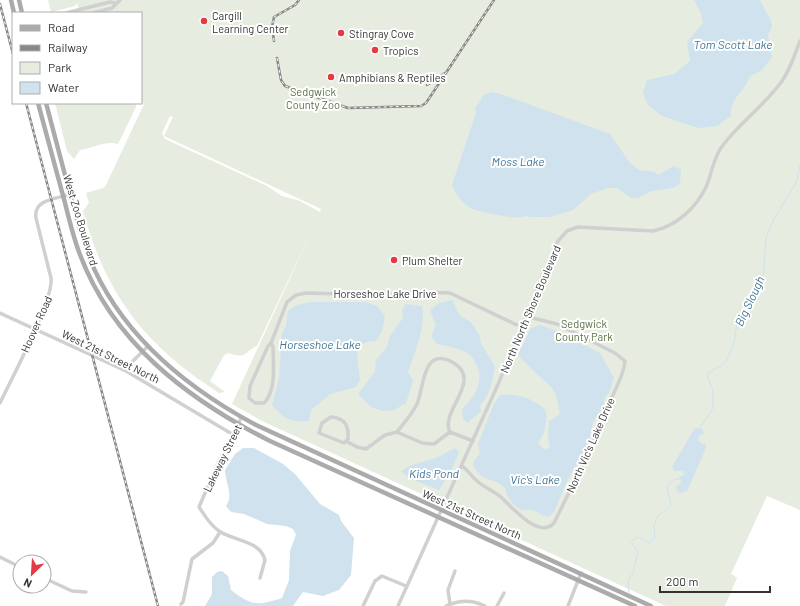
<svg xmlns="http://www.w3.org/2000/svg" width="800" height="606" font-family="Barlow,sans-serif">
<rect width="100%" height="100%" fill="#fff"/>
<g fill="#e6ecdf" fill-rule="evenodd">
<path d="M 48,0 L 800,0 L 800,510 L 767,496 L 731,574 L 737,578 L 725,606 L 666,606 L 262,421 L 232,404 L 313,228 L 257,346 C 241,354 248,359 228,353 L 224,355 L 210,381 L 225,392 L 219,393 C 145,345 107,297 83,211 L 89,203 L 86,193 L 103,188 L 106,185 L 144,104 L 141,102 L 141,13 L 80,13 L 77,3 L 75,6 L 51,12 ZM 170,116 L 173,117 L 164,136 L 321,209 L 320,212 L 300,201 L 282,196 L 267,186 L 165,139 L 162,133 Z"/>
<path d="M 55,103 L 136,103 L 136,107 L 118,144 C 106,140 93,148 80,150 L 74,159 L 67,151 Z"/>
</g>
<g fill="#cfe2ee">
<path d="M 694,0 L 760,0 L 771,21 L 772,27 L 768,35 L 772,57 L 762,70 L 749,77 C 744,95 731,94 731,116 L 717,126 L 698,128 L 662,116 L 648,105 L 643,93 L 647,80 L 674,74 L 690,61 L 687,42 L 703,23 L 701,13 Z"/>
<path d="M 493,92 L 509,97 L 610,134 L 630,163 L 639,170 L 655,172 L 658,175 L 674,166 L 681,170 L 680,184 L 673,188 L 652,191 L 638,198 L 631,198 L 617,188 L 608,188 L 591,194 L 573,210 L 560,214 L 550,217 L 531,217 L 527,216 C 516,220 480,213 469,207 C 461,202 455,193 452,185 L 476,113 L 475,108 L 479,103 L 483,95 Z"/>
<path d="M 452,300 L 460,316 L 471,322 L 480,336 L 481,344 L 495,366 C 493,379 490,396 480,405 L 481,411 L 467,423 L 463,419 L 462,409 C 475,397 486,379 475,362 C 474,360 472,356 470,355 C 460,348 448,346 437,344 L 431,336 L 436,325 L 430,310 L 439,303 Z"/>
<path d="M 312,302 L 365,302 L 377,306 L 385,316 L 382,331 L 376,341 C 349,341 359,362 360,380 L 356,387 L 330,394 L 311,410 L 309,421 C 292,423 283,418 272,405 L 279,378 L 282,334 L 286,326 L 288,311 L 297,305 Z"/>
<path d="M 405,304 L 422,306 C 426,328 415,351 408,372 L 413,381 L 406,403 L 394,410 L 382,411 L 371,407 L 358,394 L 375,372 L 376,360 L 387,347 L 390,336 L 403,318 L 402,311 Z"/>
<path d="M 540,325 L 560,332 L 600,353 L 614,378 L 609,393 L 605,397 L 604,404 L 593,423 L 589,440 L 581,458 L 568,479 L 555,510 L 550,516 C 543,517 539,512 532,510 C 529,509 526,511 523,510 C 514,508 506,496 505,488 C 492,476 485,484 473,466 L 474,461 L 480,454 L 478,444 L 494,404 L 500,395 C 520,394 528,397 544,408 L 547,416 L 544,433 L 538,443 L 545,450 L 550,447 L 548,439 L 549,421 L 560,414 L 556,395 L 552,388 L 521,359 L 518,354 L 531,328 Z"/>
<polygon points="695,428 702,429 704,434 700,435 698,440 702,444 705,443 706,448 687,491 681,493 677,491 676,487 681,483 680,477 685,474 682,471 675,471 672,467"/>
<path d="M 243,448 L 254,448 L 283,464 L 295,474 L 320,504 L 339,515 L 341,521 L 354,538 L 351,575 L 339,590 L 323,596 L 303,592 L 293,606 L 205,606 L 212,594 L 212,577 L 217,572 L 222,571 L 228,576 L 231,590 C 252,606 257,606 282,598 L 289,580 L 290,551 L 296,535 L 293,529 L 286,526 L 267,524 L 244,514 L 231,512 L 226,506 C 234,495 225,482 225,470 L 235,454 Z"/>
<polygon points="455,448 459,452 450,473 439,490 409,478 401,471 412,465 436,458"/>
</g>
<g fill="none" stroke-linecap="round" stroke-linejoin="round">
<g stroke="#cfe2ee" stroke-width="1">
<polyline points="699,429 713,408 713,390 707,376 709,372 721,366 726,361 734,343 737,324 763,279 766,238 774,219 797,181 800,165"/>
<polyline points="629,593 628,580 633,573 638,551 632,544 632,541 637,537 650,543 655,538 654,526 657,517 671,505 667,486 674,480 681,478"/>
</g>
<g stroke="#d0d0d0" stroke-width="3.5">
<polyline points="66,13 110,2 115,3"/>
<polyline points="93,13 112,8 120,0"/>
<polyline points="0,313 126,371 232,434"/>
<path d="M 271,343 L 273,347 C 273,364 277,390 264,403 L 255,403 L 249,398 L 250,386 L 268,346 L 271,343 L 287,302 L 296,295 L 306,293 L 378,295 L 421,292 L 450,293 L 521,327"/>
<polyline points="124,370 147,347"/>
<path d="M 0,403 C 11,380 54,299 51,278 L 36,218 C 33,199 57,199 71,194"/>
<path d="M 331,417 C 345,418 349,426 348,439 L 344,443 L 319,433 L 322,423 Z"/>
<path d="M 241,418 L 218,463 L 199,507 C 205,516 210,525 219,531 C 233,541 260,540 265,560 L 260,578"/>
<path d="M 397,432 C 404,423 412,414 417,404 C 424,389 422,346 452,362 C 485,380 439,411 450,432"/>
<polyline points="346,441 357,447 366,449 385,435 397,432 422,443 434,444 450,432 473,441"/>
<path d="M 462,466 C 468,470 471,476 477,481 C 484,487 493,491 501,497 C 511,506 539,540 554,523 C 574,483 593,443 610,402 C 615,389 624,375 625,361 L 615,353 L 557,324 L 525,316"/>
<polyline points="0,557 20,567"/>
<polyline points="44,578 72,591 86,592"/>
<polyline points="181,604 183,602 192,559 213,543 220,532"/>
<polyline points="450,604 448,590 455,571"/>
<polyline points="363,606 375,581 382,576 406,586"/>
<path d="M 398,606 L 499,382 L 541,279 L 558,241 L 567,231 L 578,227 L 653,231 C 677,226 697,207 707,185 C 712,172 714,156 723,145 C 740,123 762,107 779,85 C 789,73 794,56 800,41"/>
<path d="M 446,606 C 459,600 473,600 485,606"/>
<polyline points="497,606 504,593"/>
<polyline points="568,606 581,573"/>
</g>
<g stroke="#ababab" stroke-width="4.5">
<polyline points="11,0 14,13"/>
<polyline points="19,0 22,13"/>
<path d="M 38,103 C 47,136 56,169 65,203 C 69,219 73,236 79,252 C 112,342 187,399 270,441 L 635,606"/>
<path d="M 46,103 C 54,133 62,163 70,194 C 76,215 81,237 89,257 C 120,334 185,387 256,425 L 651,606"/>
</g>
<defs>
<g id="rail">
<polyline points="0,4 13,54"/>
<polyline points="274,41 272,27 274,17 295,5 299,0"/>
<polyline points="277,58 281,80 285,86 348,108 421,106 426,103 434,91 494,0"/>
<polyline points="427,85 445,73"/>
<polyline points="26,103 158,606"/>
</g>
</defs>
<use href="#rail" stroke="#888" stroke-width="2.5"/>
<use href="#rail" stroke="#fff" stroke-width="1" stroke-dasharray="3" stroke-linecap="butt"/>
</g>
<g fill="#e63946" stroke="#fff" stroke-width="1.5">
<circle cx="204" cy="21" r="4"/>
<circle cx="341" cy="33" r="4"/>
<circle cx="375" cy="50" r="4"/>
<circle cx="331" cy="77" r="4"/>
<circle cx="394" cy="260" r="4"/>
</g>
<g text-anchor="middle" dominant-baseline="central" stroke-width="4" stroke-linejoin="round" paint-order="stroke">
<g font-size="11" fill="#333" stroke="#fff" text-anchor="start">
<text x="212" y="15">Cargill<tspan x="212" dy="13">Learning Center</tspan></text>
<text x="349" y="33">Stingray Cove</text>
<text x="383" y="50">Tropics</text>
<text x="339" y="77">Amphibians &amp; Reptiles</text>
<text x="402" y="260">Plum Shelter</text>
</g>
<g font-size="11" fill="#56703f" stroke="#fff">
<text x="313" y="91">Sedgwick<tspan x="313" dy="13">County Zoo</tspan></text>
<text x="584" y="323">Sedgwick<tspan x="584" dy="13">County Park</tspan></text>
</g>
<g font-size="11" fill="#333" stroke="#fff">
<text transform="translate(81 220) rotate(73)">West Zoo Boulevard</text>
<text x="385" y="293">Horseshoe Lake Drive</text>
<text transform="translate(530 309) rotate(-67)">North North Shore Boulevard</text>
<text transform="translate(36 324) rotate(-66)">Hoover Road</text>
<text transform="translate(111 356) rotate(26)">West 21st Street North</text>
<text transform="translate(590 445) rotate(-66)">North Vic's Lake Drive</text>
<text transform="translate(222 458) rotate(-64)">Lakeway Street</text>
<text transform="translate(472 514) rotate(24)">West 21st Street North</text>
</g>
<g font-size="12" font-style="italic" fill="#3f7597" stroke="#fff">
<text x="733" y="44">Tom Scott Lake</text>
<text x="518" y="161">Moss Lake</text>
<text transform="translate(749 301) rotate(-65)">Big Slough</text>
<text x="320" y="344">Horseshoe Lake</text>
<text x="434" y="473">Kids Pond</text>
<text x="535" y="479">Vic's Lake</text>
</g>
</g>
<rect x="12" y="12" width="130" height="92" fill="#ffffff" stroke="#adadad"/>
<rect x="20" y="25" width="20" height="6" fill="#ababab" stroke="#adadad"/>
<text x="48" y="32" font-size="12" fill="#333333">Road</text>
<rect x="20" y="45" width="20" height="6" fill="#888888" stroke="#adadad"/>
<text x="48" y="52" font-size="12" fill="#333333">Railway</text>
<rect x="20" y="62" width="20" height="12" fill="#e6ecdf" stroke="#adadad"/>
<text x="48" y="72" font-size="12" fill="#333333">Park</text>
<rect x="20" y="82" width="20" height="12" fill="#cfe2ee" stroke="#adadad"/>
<text x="48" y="92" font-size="12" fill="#333333">Water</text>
<g transform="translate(32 574) rotate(205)"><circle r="19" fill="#ffffff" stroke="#adadad"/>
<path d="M0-3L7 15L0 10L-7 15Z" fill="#e63946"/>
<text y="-6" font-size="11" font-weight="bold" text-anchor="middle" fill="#333333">N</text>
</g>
<path d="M660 586v6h110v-6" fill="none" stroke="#333333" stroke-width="2"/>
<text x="666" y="586" font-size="12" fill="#333333" stroke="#ffffff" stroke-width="3" paint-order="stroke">200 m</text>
</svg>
